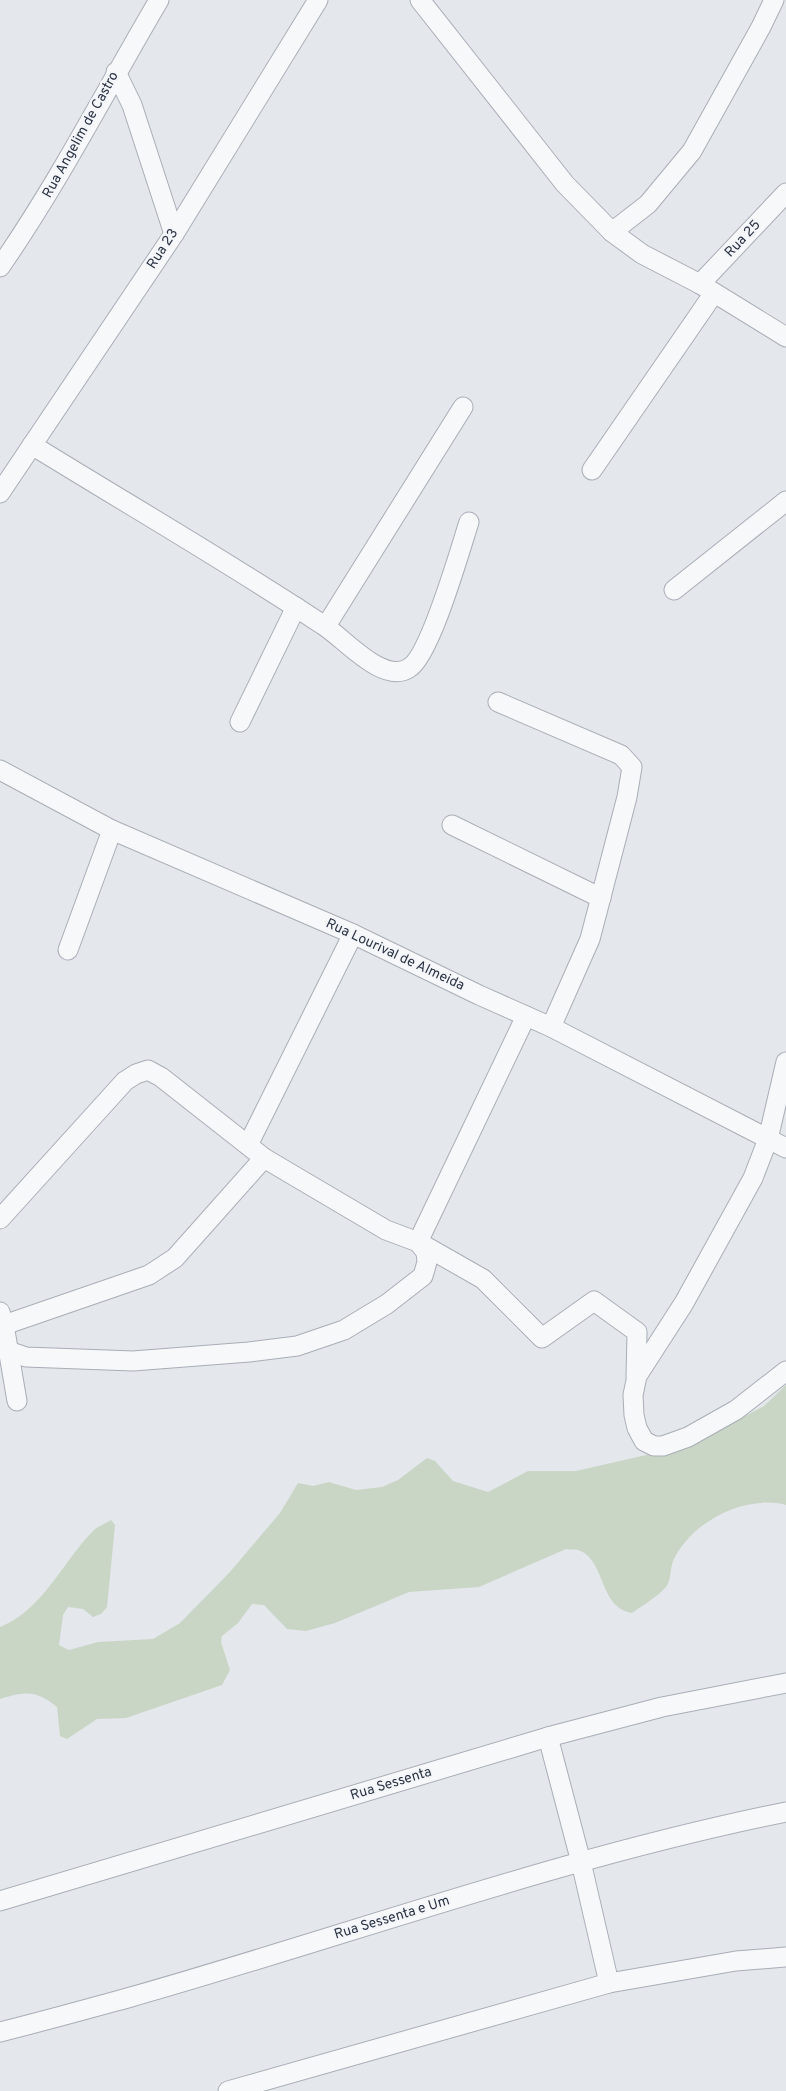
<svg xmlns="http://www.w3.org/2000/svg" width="786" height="2091" font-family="Overpass,sans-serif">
<rect width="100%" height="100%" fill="#e4e7ec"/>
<path fill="#c9d6c5" d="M 786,1385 L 786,1505 C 744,1494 691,1522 673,1561 C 670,1569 671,1581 666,1587 C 657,1597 643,1605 632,1613 C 598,1607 606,1559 578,1550 C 575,1549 570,1550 566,1549 L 479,1587 L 409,1592 L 335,1623 L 306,1631 L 287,1629 L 264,1605 L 252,1604 L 238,1623 L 222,1636 L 221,1642 L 230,1670 L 222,1685 L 126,1718 L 97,1719 L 67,1739 L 60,1736 L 57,1707 C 37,1690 25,1691 0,1699 L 0,1627 C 43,1610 63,1561 94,1530 C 99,1526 106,1523 111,1520 L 115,1525 L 107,1607 L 101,1614 L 93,1617 L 83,1609 L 68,1607 L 63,1615 L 59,1645 L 69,1650 L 98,1642 L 153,1639 L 180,1623 L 229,1573 L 280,1513 L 298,1483 L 313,1486 L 329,1482 L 356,1490 L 382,1487 L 398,1480 L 427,1458 L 435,1461 L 453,1481 L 488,1492 L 528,1471 L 576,1471 L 690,1445 L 764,1406 Z"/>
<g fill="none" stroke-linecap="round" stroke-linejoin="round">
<defs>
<g id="minor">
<polyline points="420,0 565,184 612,232 642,254 700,284 786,337"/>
<polyline points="116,72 132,105 174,234"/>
<polyline points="612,232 648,204 692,151 761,27 774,0"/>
<path d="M 0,267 C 59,182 106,90 159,0"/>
<polyline points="700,284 786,193"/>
<path d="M 32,445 C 129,505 228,562 323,625 C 344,638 383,685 409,668 C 430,656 460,550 469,522"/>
<polyline points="592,470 714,293"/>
<polyline points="0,493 174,234 318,0"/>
<polyline points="674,590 786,501"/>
<polyline points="326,626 463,407"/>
<polyline points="498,702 621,755 632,767 627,797 590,939 551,1027"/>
<polyline points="240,722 296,607"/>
<polyline points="0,770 112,830 353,934 479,995 551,1027 786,1148"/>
<polyline points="452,825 601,898"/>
<polyline points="68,950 112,830"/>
<polyline points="526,1016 418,1242 483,1279 542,1338 594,1301 637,1332 636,1377"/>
<polyline points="786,1062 768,1139 753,1178 684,1303 637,1376 633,1395 634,1415 637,1428 644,1441 654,1446 663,1446 688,1437 736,1410 786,1371"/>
<polyline points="248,1145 353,934"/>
<polyline points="0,1219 125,1081 136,1074 148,1070 161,1077 264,1158 386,1230 418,1242 426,1252 427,1262 423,1276 387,1304 344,1330 297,1346 249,1352 133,1361 26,1357 8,1351"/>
<polyline points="0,1312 4,1325 17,1401"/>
<polyline points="4,1325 149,1275 175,1258 264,1158"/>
<polyline points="548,1737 581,1862 609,1983"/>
<polyline points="0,1901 548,1737 662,1707 786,1683"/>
<path d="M 0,2032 C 44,2021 87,2009 131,1997 C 349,1935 563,1857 786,1812"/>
<polyline points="228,2091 609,1983 736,1961 786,1957"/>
</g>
</defs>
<use href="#minor" stroke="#a9aeb7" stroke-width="21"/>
<use href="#minor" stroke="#f7f8fa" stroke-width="19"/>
</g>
<g text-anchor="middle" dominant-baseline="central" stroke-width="4.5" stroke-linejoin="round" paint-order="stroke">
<g font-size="14" fill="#2b3445" stroke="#f4f6f9">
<text transform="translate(81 135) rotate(-61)">Rua Angelim de Castro</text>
<text transform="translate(743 239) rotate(-47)">Rua 25</text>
<text transform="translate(163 249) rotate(-57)">Rua 23</text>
<text transform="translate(395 955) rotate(25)">Rua Lourival de Almeida</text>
<text transform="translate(391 1784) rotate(-17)">Rua Sessenta</text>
<text transform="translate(392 1918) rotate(-17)">Rua Sessenta e Um</text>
</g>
</g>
</svg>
